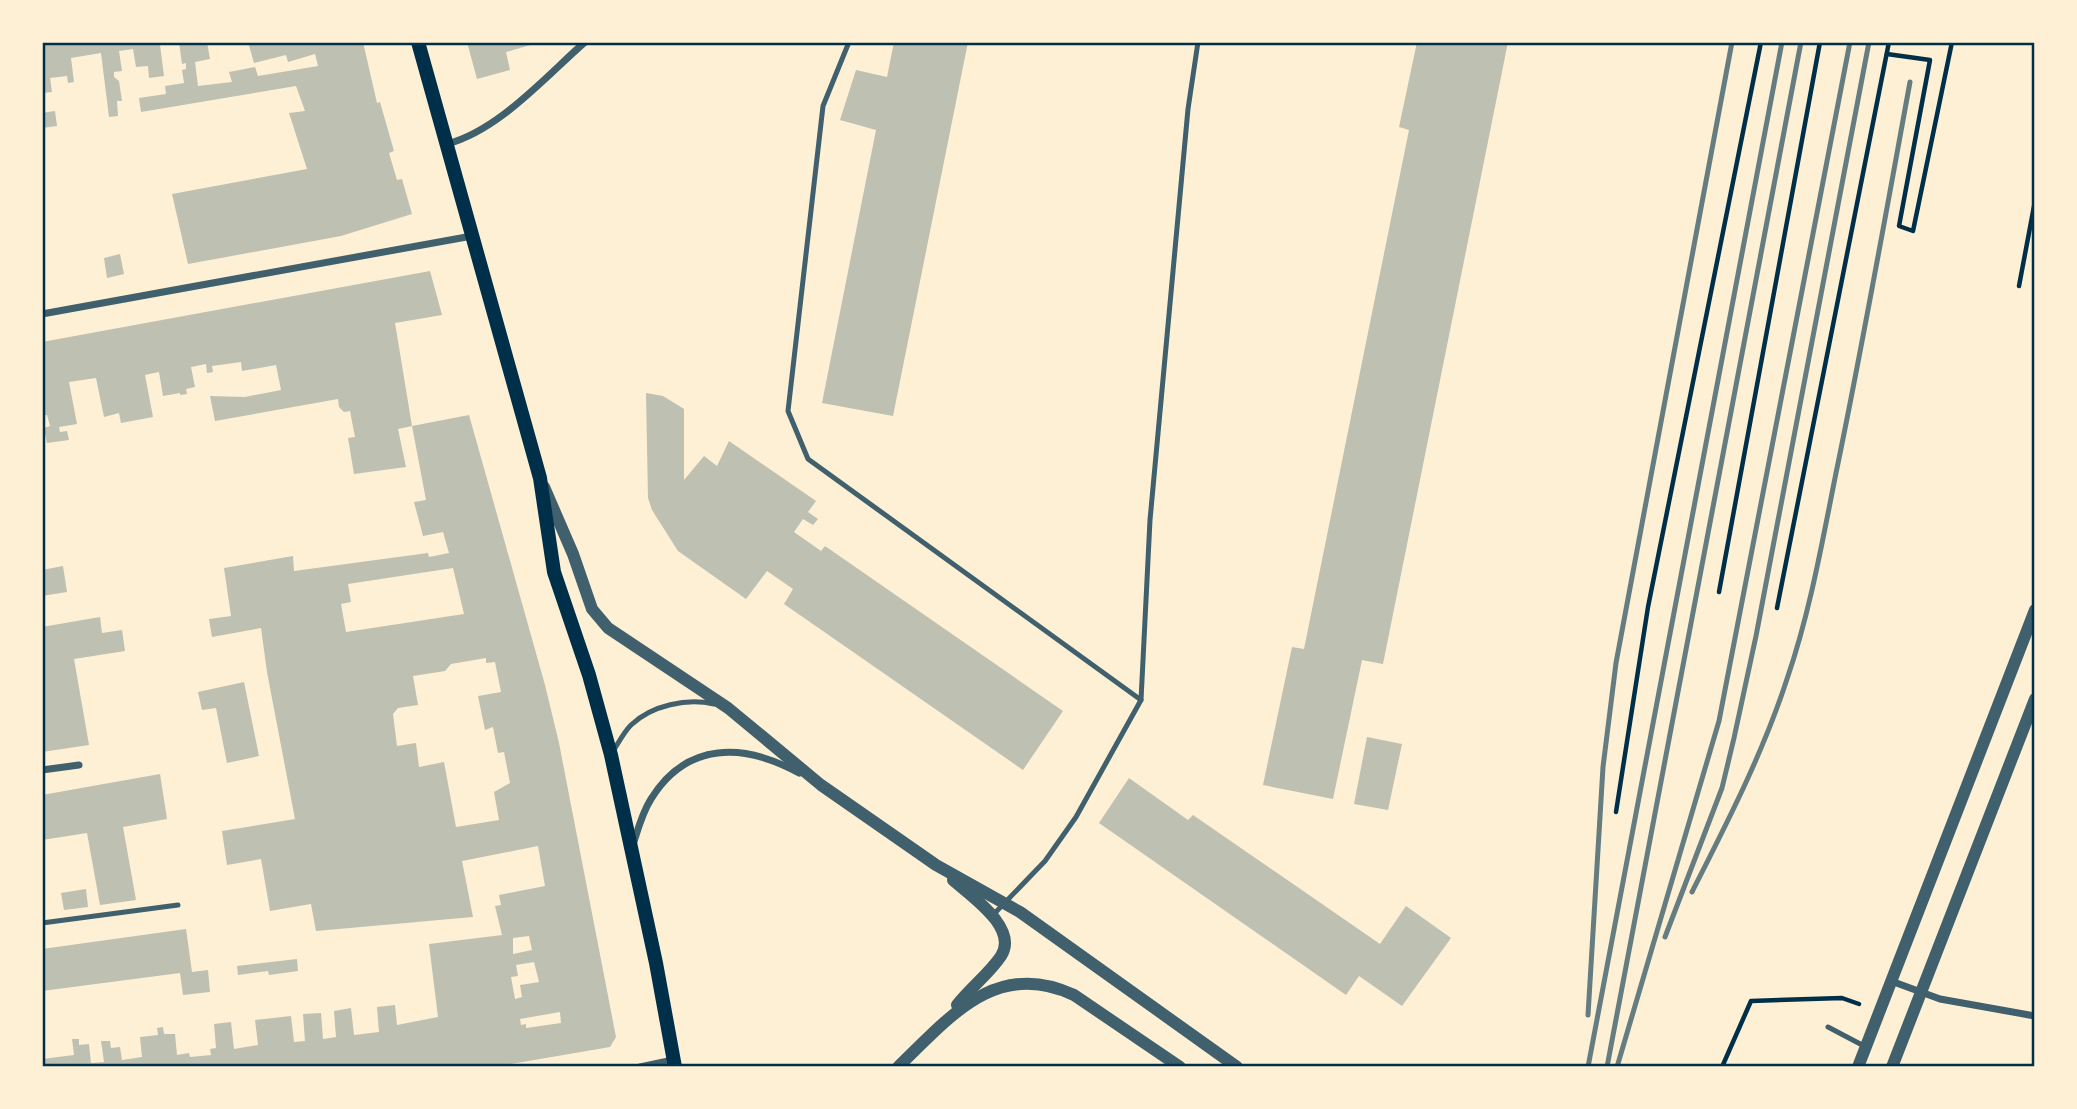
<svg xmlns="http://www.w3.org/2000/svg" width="2077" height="1109" font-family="Jost,sans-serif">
<rect width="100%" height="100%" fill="#fdf0d5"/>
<g fill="#bec0b2" fill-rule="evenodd">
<polygon points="42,42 172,42 172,44 160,45 164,76 149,78 148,66 136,67 133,49 119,51 122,71 114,72 114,77 119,81 122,101 117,101 118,116 109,117 101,53 71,58 74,82 68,83 67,76 50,78 52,92 42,93"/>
<polygon points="179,42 207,42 210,59 195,62 198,86 232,82 229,72 255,67 258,76 318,66 315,54 288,62 286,55 254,63 248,42 363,42 377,103 380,102 394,151 389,153 397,180 402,179 412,214 341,236 188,264 172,194 307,169 289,113 305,111 296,86 141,112 139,98 166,94 165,86 184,83 182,70 186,69 186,63 182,64"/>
<polygon points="467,42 537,42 537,43 506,52 510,70 477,79"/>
<polygon points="894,42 968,42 893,416 822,403 876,130 840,120 856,70 887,77"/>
<polygon points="1417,42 1508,42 1383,664 1362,660 1333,799 1263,785 1292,647 1304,649 1409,130 1399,127"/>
<polygon points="55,111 57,126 42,128 42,113"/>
<polygon points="120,254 124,274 107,278 104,258"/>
<polygon points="430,271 442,315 395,323 412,426 398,429 406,467 354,474 348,438 355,437 350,411 344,412 339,407 338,399 215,421 210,396 245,397 281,390 276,365 242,371 241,362 212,366 213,372 207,373 206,364 191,367 195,387 186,389 187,394 180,395 180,393 163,396 159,372 145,375 153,417 121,423 119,413 104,417 96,378 69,382 77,424 59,427 60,432 67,431 69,440 47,443 44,428 50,426 47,415 42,416 42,342"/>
<polygon points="646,393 663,396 684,409 684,480 704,456 717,466 729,441 816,501 808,512 818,519 813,525 803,519 794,532 821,551 825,546 1063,711 1023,770 784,604 793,589 767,571 746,599 678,551 652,510 648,498"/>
<path d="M 469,415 L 545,685 L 559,743 L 616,1037 L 610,1047 L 494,1067 L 42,1067 L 42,1059 L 74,1055 L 72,1039 L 79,1039 L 79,1045 L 89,1044 L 91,1063 L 104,1062 L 101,1041 L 110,1041 L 111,1048 L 120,1047 L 122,1060 L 142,1057 L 140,1037 L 158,1035 L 157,1028 L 163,1027 L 164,1034 L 175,1034 L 177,1055 L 189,1053 L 190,1057 L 211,1055 L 210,1049 L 216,1048 L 214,1024 L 231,1022 L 234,1049 L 258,1045 L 255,1020 L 291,1016 L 294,1042 L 305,1041 L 303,1014 L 321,1013 L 323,1039 L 336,1037 L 334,1011 L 351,1008 L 354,1035 L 379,1032 L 377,1007 L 395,1005 L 397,1025 L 438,1017 L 429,944 L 502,935 L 495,906 L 501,905 L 499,895 L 545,886 L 538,846 L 462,861 L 473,917 L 316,931 L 311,904 L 270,911 L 261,859 L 227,865 L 222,831 L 295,819 L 267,672 L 261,628 L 212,637 L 209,619 L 231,616 L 224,568 L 293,556 L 294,571 L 428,553 L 429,557 L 449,553 L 443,532 L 423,536 L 414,502 L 426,500 L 412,426 ZM 453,568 L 464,614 L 346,632 L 341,604 L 351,602 L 348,584 ZM 486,658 L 486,663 L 495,662 L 501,692 L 478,696 L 485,730 L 493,727 L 498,753 L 504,752 L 510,783 L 494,792 L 499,820 L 456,827 L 444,762 L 419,767 L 416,743 L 397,746 L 393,714 L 398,708 L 418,705 L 413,676 L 445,671 L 451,664 ZM 529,936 L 532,950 L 513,954 L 513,938 ZM 534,962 L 539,982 L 520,985 L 522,997 L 515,999 L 511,977 L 518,976 L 516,965 ZM 560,1012 L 561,1023 L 526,1028 L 526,1024 L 521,1025 L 520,1019 Z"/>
<polygon points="63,566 67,592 42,596 42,570"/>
<polygon points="100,617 102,633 122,630 125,651 74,659 89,745 42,752 42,627"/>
<polygon points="244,682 259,756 227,763 216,708 202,710 198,692"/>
<polygon points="1367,737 1402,744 1388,810 1354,804"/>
<polygon points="160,774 167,819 123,827 136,900 100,905 87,833 42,840 42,795"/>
<polygon points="1129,778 1188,820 1193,815 1380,944 1406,906 1451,938 1402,1006 1359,976 1346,995 1099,823"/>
<polygon points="86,889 88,907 64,910 61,893"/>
<polygon points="186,929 192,972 208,970 210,992 183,995 180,973 42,991 42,949"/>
<polygon points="297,959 298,971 269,975 268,971 238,975 237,966"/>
</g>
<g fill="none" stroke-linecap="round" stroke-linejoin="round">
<g stroke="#003049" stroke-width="4.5">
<polyline points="1887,54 1930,60 1899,226 1913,231 1952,42"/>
<polyline points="2019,286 2035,201"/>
<polyline points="1719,592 1820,42"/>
<polyline points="1777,608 1889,42"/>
<polyline points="1616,812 1648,607 1761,42"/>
<polyline points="1722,1067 1751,1001 1842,998 1859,1004"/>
</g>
<g stroke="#3f606c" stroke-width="5">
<polyline points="849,42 823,106 788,411 808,459 1141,700"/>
<path d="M 612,753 C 618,744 623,733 631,725 C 652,705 687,698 714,704"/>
<polyline points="992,916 1045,861 1076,817 1141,700 1150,520 1188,109 1198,42"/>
<polyline points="42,923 178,905"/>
<polyline points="1828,1027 1866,1047"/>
</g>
<g stroke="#3f606c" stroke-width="7">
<path d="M 447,144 C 499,130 544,78 585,42"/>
<polyline points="42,314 472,236"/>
<polyline points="42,770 79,765"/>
<path d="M 633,845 C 638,829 642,813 651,799 C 687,741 744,743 799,773"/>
<polyline points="1891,981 1940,999 2035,1016"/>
<polyline points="640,1067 673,1060"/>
</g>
<g stroke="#3f606c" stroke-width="12">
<polyline points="544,487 573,554 592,609 608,628 728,708 821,785 936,865 1020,912 1237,1067"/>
<path d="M 953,880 C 971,896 1019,928 1001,956 C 989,974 970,988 957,1005"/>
<path d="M 898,1067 C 949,1018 996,958 1074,995 L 1180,1067"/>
<polyline points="1858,1067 2035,610"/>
<polyline points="1892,1067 2035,699"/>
</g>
<polyline stroke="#003049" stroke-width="14" points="418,42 540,478 554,572 589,675 611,755 656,963 675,1067"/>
<g stroke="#657d81" stroke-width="5">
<path d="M 1692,892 C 1727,823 1763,753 1787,679 C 1810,612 1822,543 1836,473 C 1863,343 1886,213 1910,82"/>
<polyline points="1665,937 1722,788 1734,738 1756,636 1869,42"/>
<polyline points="1588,1015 1603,767 1616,663 1732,42"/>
<polyline points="1588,1067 1782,42"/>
<polyline points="1607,1067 1801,42"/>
<polyline points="1617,1067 1719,721 1850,42"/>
</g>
</g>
<rect width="2077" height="1109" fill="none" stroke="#fdf0d5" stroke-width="88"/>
<rect x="44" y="44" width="1989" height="1021" fill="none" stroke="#003049" stroke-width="2.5"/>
</svg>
